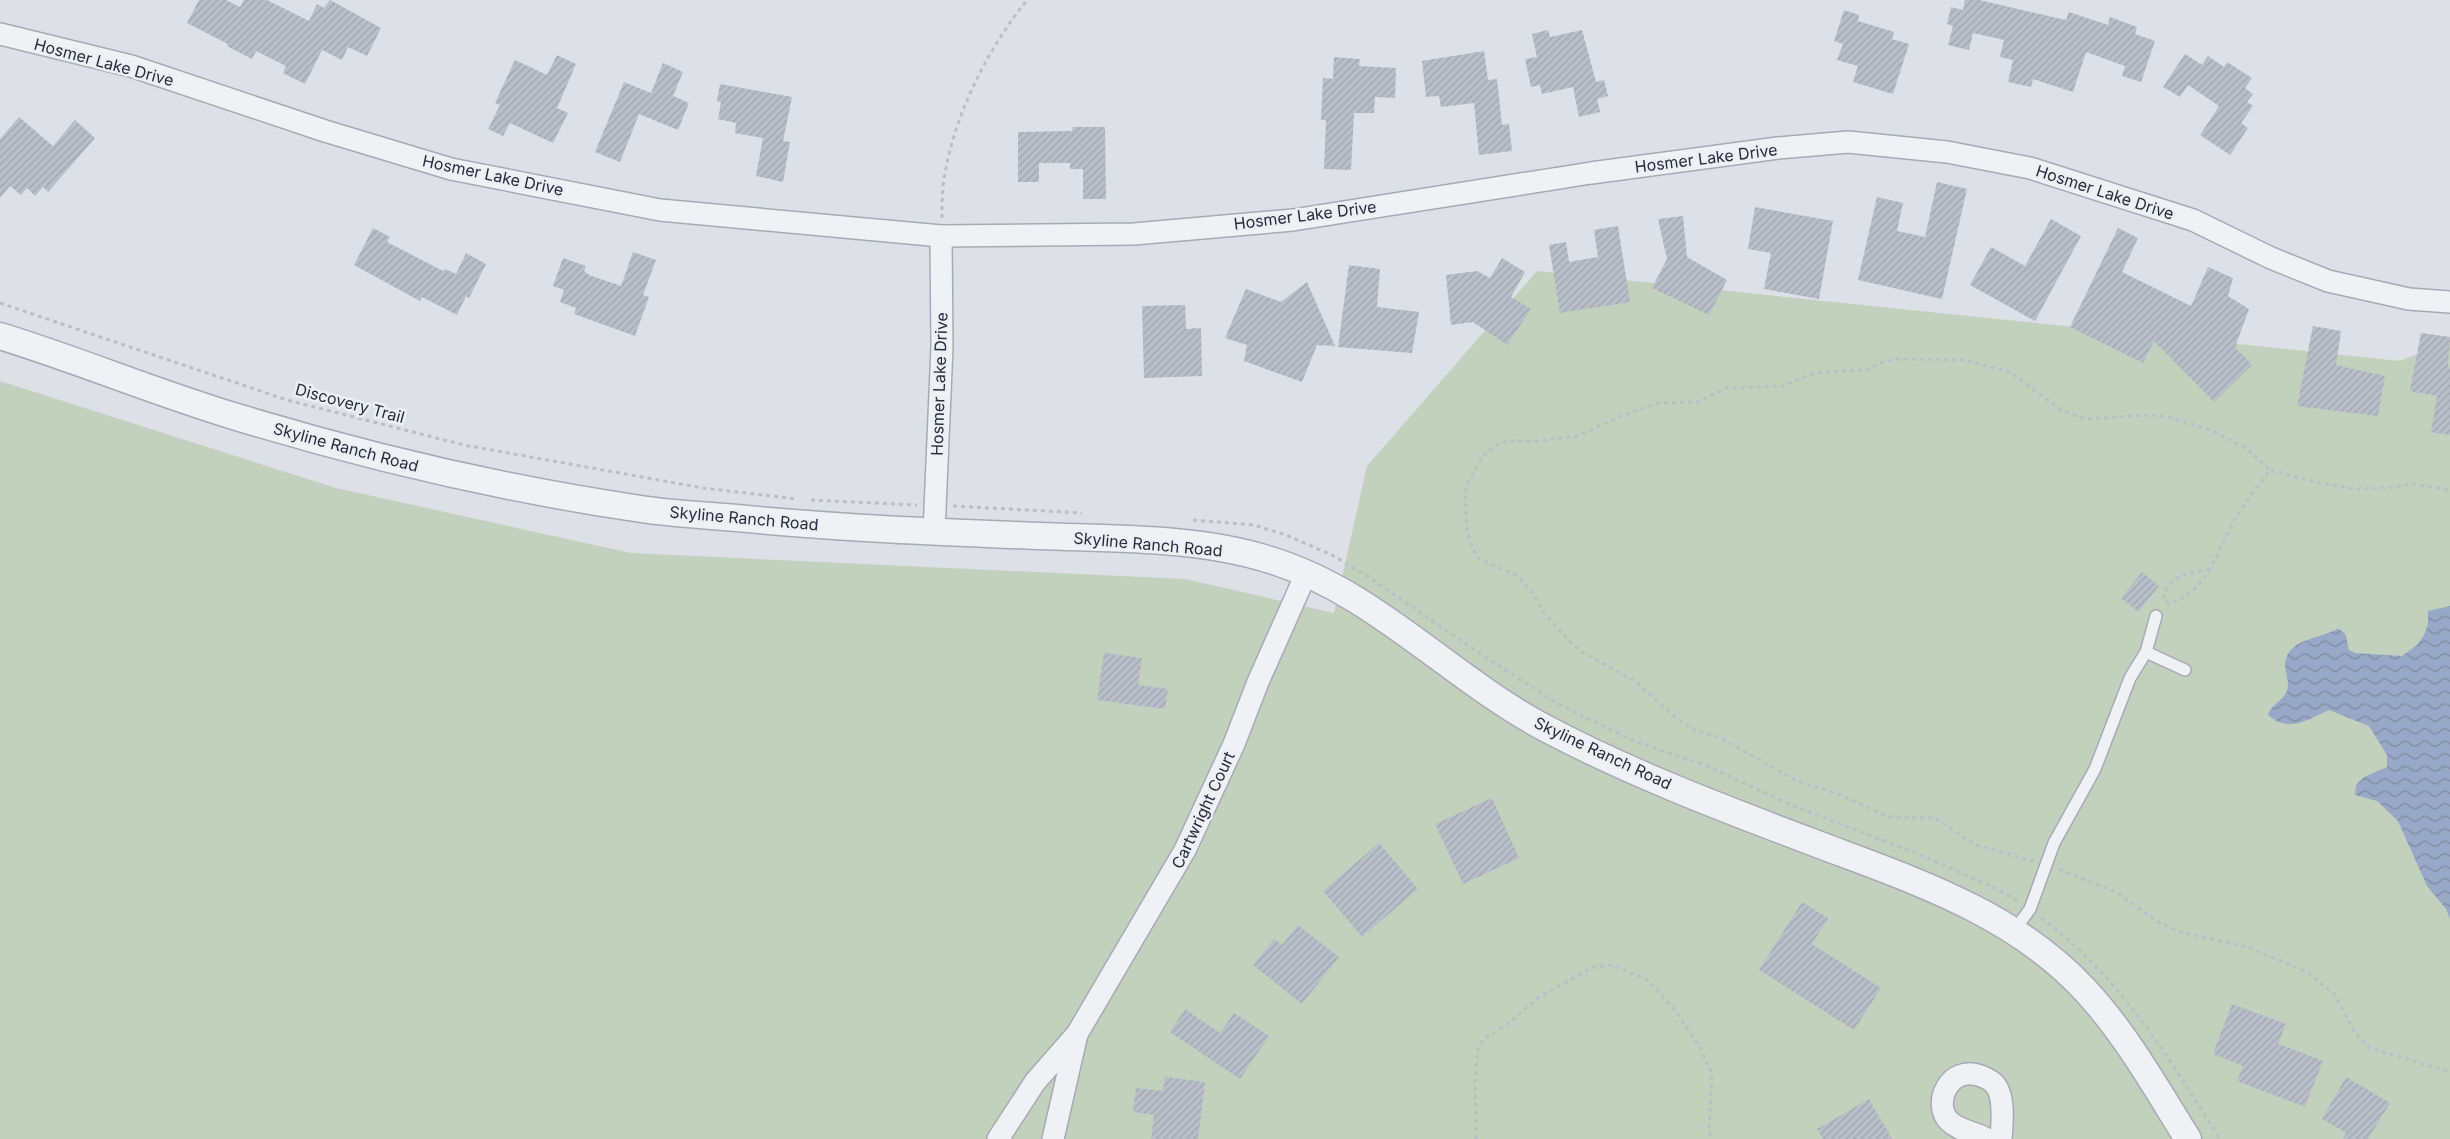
<svg xmlns="http://www.w3.org/2000/svg" width="2450" height="1139" font-family="Inter,sans-serif">
<defs>
<pattern id="water-waves" width="16" height="10" patternUnits="userSpaceOnUse" patternTransform="scale(1.25)"><rect width="16" height="10" fill="#98a9c7"/><path d="M0 5q4-4 8 0t8 0" fill="none" stroke="#7c8aa3"/></pattern>
<pattern id="building-hatch" width="6" height="6" patternUnits="userSpaceOnUse" patternTransform="scale(1.25)"><rect width="6" height="6" fill="#babec9"/><path d="M-1 1l2-2M0 6l6-6M5 7l2-2" fill="none" stroke="#a0a3ae"/></pattern>
</defs>
<rect width="100%" height="100%" fill="#dde0e7"/>
<polygon fill="#c1d1be" points="1537,271 2400,361 2450,341 2450,1139 0,1139 0,381 336,488 631,553 1185,579 1334,613 1367,466"/>
<path fill="url(#water-waves)" d="M 2450,606 L 2450,919 L 2446,909 L 2427,886 L 2398,821 L 2377,801 L 2355,795 L 2356,785 L 2364,777 L 2387,767 L 2387,755 L 2369,726 L 2329,710 C 2308,720 2288,733 2268,715 C 2271,704 2283,701 2287,691 C 2290,682 2285,673 2285,664 C 2287,639 2319,639 2337,629 C 2349,632 2346,640 2349,650 L 2355,653 L 2402,656 L 2417,645 L 2424,635 L 2428,624 L 2428,611 Z"/>
<g fill="url(#building-hatch)">
<polygon points="199,0 226,0 240,7 244,0 267,0 309,21 317,4 324,8 330,0 381,28 367,56 348,47 342,60 322,50 305,84 283,73 286,66 256,51 252,59 227,46 228,44 187,23"/>
<polygon points="1965,0 1979,0 2066,20 2069,12 2108,25 2110,17 2137,27 2135,34 2155,41 2141,82 2122,76 2125,66 2086,52 2073,92 2033,79 2031,87 2008,82 2013,60 2000,57 2004,40 1973,33 1969,50 1948,45 1953,26 1947,24 1951,7 1963,10"/>
<polygon points="1844,10 1859,15 1858,21 1894,32 1892,39 1909,44 1893,94 1853,82 1858,66 1837,60 1843,44 1834,41"/>
<polygon points="1548,30 1550,37 1582,30 1596,82 1604,80 1608,96 1597,99 1600,112 1579,117 1573,87 1542,94 1540,85 1531,87 1525,59 1537,57 1532,34"/>
<polygon points="1484,51 1488,80 1497,79 1502,125 1509,124 1512,151 1479,155 1474,103 1441,107 1439,96 1426,97 1422,61"/>
<polygon points="2185,54 2202,65 2208,56 2224,67 2227,62 2252,78 2245,88 2253,94 2247,102 2253,106 2241,123 2248,128 2230,155 2200,135 2219,106 2188,85 2180,97 2163,87"/>
<polygon points="557,55 576,64 557,108 568,113 553,143 510,123 503,136 488,129 500,105 495,103 515,60 547,75"/>
<polygon points="1334,57 1360,59 1359,66 1396,68 1395,98 1375,97 1374,113 1354,113 1351,170 1324,169 1326,120 1321,120 1323,78 1333,79"/>
<polygon points="663,63 683,72 673,96 689,103 678,130 639,114 620,162 595,152 624,82 651,93"/>
<polygon points="720,84 792,97 783,141 790,142 783,182 756,176 763,138 735,133 736,123 718,119 721,102 717,101"/>
<polygon points="19,117 53,146 75,120 95,138 48,192 43,187 35,196 27,188 21,195 10,186 0,198 0,139"/>
<polygon points="1073,127 1105,127 1106,199 1083,199 1083,169 1070,169 1070,163 1039,163 1039,182 1018,182 1018,132 1072,131"/>
<polygon points="1937,182 1967,189 1942,299 1858,280 1877,197 1903,203 1897,231 1925,237"/>
<polygon points="1755,207 1833,221 1819,299 1764,289 1771,253 1748,249"/>
<polygon points="1683,216 1687,257 1727,280 1709,315 1652,288 1667,259 1658,219"/>
<polygon points="2051,219 2081,236 2035,321 1970,285 1991,247 2025,266"/>
<polygon points="1618,226 1630,302 1560,313 1549,245 1566,242 1569,262 1598,257 1594,230"/>
<polygon points="373,228 390,237 387,242 443,271 445,269 456,274 466,253 486,264 469,298 466,296 457,315 422,297 420,301 354,265"/>
<polygon points="2118,228 2138,238 2122,272 2191,306 2208,267 2233,278 2228,296 2249,309 2235,347 2252,365 2214,402 2154,341 2143,363 2070,327"/>
<polygon points="633,252 656,260 643,295 649,297 635,336 574,314 576,308 560,302 564,290 553,286 563,258 586,266 584,271 589,275 621,286"/>
<polygon points="1502,258 1525,272 1511,297 1531,309 1507,345 1473,322 1451,325 1446,275 1477,271 1490,278"/>
<polygon points="1349,265 1380,269 1377,307 1419,312 1412,353 1338,347"/>
<polygon points="1307,282 1335,346 1317,345 1302,382 1244,361 1247,345 1225,338 1246,289 1281,302"/>
<polygon points="1185,305 1186,329 1201,328 1202,376 1144,378 1142,306"/>
<polygon points="2313,326 2341,331 2336,365 2385,376 2378,416 2297,406"/>
<polygon points="2421,333 2450,337 2448,367 2450,368 2450,435 2431,432 2437,396 2410,391"/>
<polygon points="2142,572 2159,586 2138,612 2121,598"/>
<polygon points="1104,653 1142,658 1138,685 1168,689 1165,709 1097,700"/>
<polygon points="1492,798 1519,858 1463,884 1435,824"/>
<polygon points="1379,843 1418,889 1362,937 1323,891"/>
<polygon points="1802,902 1828,918 1812,944 1881,988 1854,1030 1759,970"/>
<polygon points="1298,925 1339,957 1302,1004 1253,965 1274,939 1282,945"/>
<polygon points="2232,1004 2286,1024 2278,1044 2323,1061 2305,1107 2237,1081 2243,1066 2213,1054"/>
<polygon points="1185,1009 1220,1033 1234,1013 1269,1036 1240,1079 1170,1032"/>
<polygon points="1165,1077 1205,1082 1198,1139 1151,1139 1154,1115 1133,1112 1136,1088 1163,1091"/>
<polygon points="2346,1077 2390,1103 2368,1139 2343,1139 2346,1133 2322,1119"/>
<polygon points="1869,1099 1892,1139 1823,1139 1817,1129"/>
</g>
<g fill="none" stroke-linecap="round" stroke-linejoin="round">
<defs>
<g id="service">
<polyline points="2146,652 2185,670"/>
<polyline points="2014,931 2030,909 2054,843 2095,769 2130,678 2146,652 2156,616"/>
</g>
<g id="minor">
<polyline points="0,34 131,66 325,131 451,169 660,210 941,236"/>
<polyline points="934,532 942,347 941,236 1134,234 1293,220 1591,173 1778,148 1848,142 1947,152 2030,168 2193,220 2271,258 2328,281 2409,299 2450,302"/>
<polyline points="1077,1034 1185,850 1234,744 1258,682 1306,574"/>
<polyline points="998,1139 1035,1082 1077,1034 1053,1139"/>
<path d="M 1987,1139 C 1975,1132 1959,1131 1949,1121 C 1932,1104 1949,1064 1981,1076 C 1986,1078 1993,1081 1996,1086 C 2005,1098 2002,1125 2001,1139"/>
</g>
<path id="tertiary" d="M 0,336 C 81,361 159,394 240,418 C 372,458 505,489 641,509 C 673,514 705,515 737,518 C 838,528 939,532 1039,536 C 1113,539 1196,537 1267,559 C 1373,590 1449,677 1545,728 C 1630,773 1722,808 1812,842 C 1909,879 2012,911 2085,990 C 2126,1034 2156,1088 2188,1139"/>
</defs>
<use href="#service" stroke="#a6aab4" stroke-width="14"/>
<use href="#minor" stroke="#a6aab4" stroke-width="24"/>
<use href="#tertiary" stroke="#a6aab4" stroke-width="29"/>
<g stroke="#bcbec5" stroke-width="3" stroke-dasharray="4 4" stroke-linecap="butt">
<path d="M 942,218 C 942,205 942,192 944,179 C 954,115 987,50 1027,0"/>
<polyline points="0,303 287,400 464,445 703,488 797,499"/>
<polyline points="811,500 917,505"/>
<polyline points="953,506 1082,513"/>
<polyline points="1193,520 1254,525 1286,535 1332,555 1372,579 1473,649 1560,705 1634,741 1705,765 1789,804 1928,858 1999,890 2018,901"/>
<path d="M 2210,569 C 2189,572 2168,576 2163,599 L 2169,604 C 2206,593 2218,551 2234,521 C 2244,503 2258,487 2270,470 L 2314,482 L 2354,489 L 2397,487 L 2412,484 L 2450,490"/>
<polyline points="2034,861 1976,845 1935,818 1889,817 1838,794 1797,781 1719,737 1694,730 1675,717 1634,680 1587,655 1571,643 1544,613 1533,593 1516,575 1479,559 1473,549 1467,532 1465,493 1468,482 1484,455 1493,447 1508,441 1540,441 1578,436 1621,416 1658,403 1697,402 1726,388 1784,386 1800,378 1822,372 1866,370 1880,363 1897,359 1964,360 2010,372 2061,410 2085,419 2150,415 2168,417 2206,428 2246,448 2270,470"/>
<polyline points="2059,869 2118,893 2158,922 2181,932 2247,947 2307,972 2334,994 2355,1033 2370,1048 2450,1072"/>
<path d="M 2041,918 C 2120,976 2168,1057 2220,1139"/>
<polyline points="1476,1139 1475,1081 1478,1047 1485,1038 1505,1026 1538,998 1593,967 1613,965 1648,980 1676,1011 1700,1048 1712,1074 1709,1130 1711,1139"/>
</g>
<use href="#service" stroke="#f0f1f5" stroke-width="11"/>
<use href="#minor" stroke="#f0f1f5" stroke-width="21"/>
<use href="#tertiary" stroke="#f0f1f5" stroke-width="26"/>
</g>
<g text-anchor="middle" dominant-baseline="central" stroke-width="5" stroke-linejoin="round" paint-order="stroke">
<g font-size="16" fill="#272c3d" stroke="#eceff4">
<text transform="translate(104 62) rotate(15)">Hosmer Lake Drive</text>
<text transform="translate(1706 158) rotate(-7)">Hosmer Lake Drive</text>
<text transform="translate(493 175) rotate(12)">Hosmer Lake Drive</text>
<text transform="translate(2105 192) rotate(18)">Hosmer Lake Drive</text>
<text transform="translate(1305 215) rotate(-7)">Hosmer Lake Drive</text>
<text transform="translate(939 384) rotate(-88)">Hosmer Lake Drive</text>
<text transform="translate(350 403) rotate(15)">Discovery Trail</text>
<text transform="translate(346 447) rotate(15)">Skyline Ranch Road</text>
<text transform="translate(744 518) rotate(5)">Skyline Ranch Road</text>
<text transform="translate(1148 544) rotate(5)">Skyline Ranch Road</text>
<text transform="translate(1603 753) rotate(25)">Skyline Ranch Road</text>
<text transform="translate(1203 810) rotate(-65)">Cartwright Court</text>
</g>
</g>
</svg>
